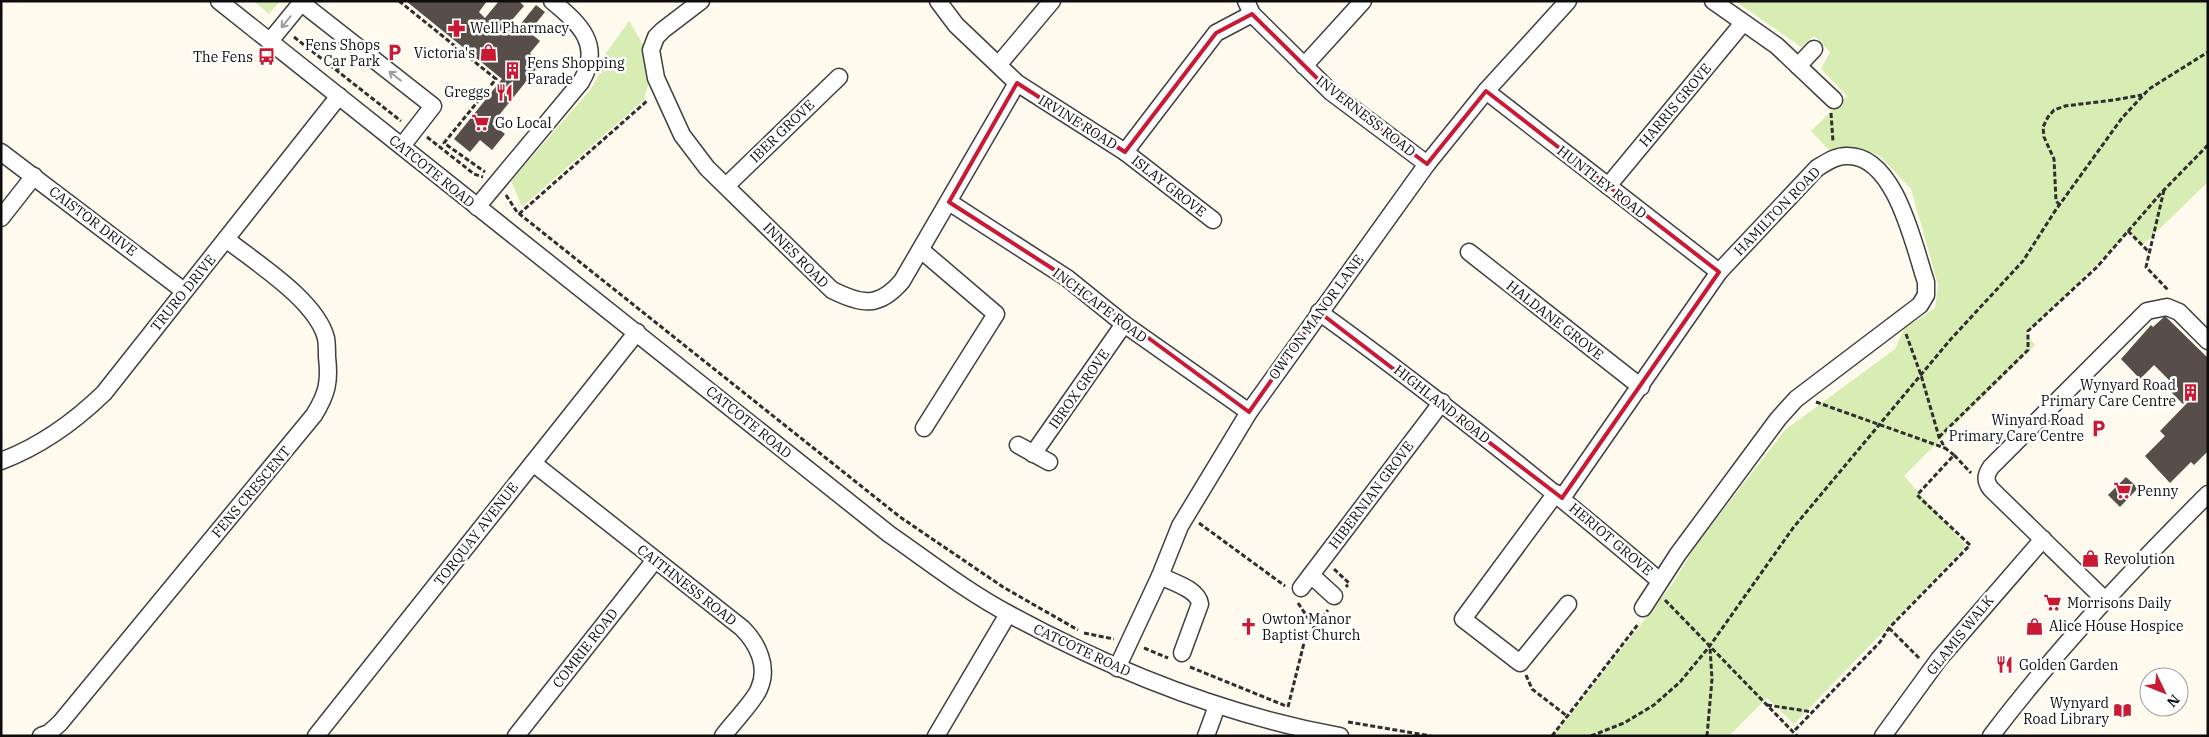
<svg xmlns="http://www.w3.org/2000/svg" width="2209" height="737" font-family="'IBM Plex Serif',serif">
<rect width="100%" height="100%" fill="#fffaee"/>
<g fill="#d7edb4">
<polygon points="254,1 280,1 269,14"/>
<polygon points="1735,1 2208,1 2208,182 2143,245 2129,232 2026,334 2035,345 1904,476 1966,546 1794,724 1767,698 1729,736 1554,736 1673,583 1696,545 1785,430 1895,349 1904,329 1935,308 1938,285 1911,189 1880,156 1855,147 1829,150 1811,131 1847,96 1821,69 1830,52 1814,36 1801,47"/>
<polygon points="629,21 644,46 650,78 644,100 522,207 511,181 590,90 598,77 603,57"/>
</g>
<g fill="#574d49">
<polygon points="406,1 487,1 479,12 485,18 499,1 519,1 524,6 512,20 519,26 536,5 545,12 529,32 540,41 530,53 541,63 492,124 505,134 492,150 480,140 470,152 454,139 502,79"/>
<polygon points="2165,316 2208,358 2208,451 2194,465 2191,462 2170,483 2145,456 2165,436 2160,431 2192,398 2190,396 2183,404 2169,390 2174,385 2154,365 2140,379 2121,359 2151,325 2153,327"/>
<polygon points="2126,477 2138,488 2120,507 2108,495"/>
</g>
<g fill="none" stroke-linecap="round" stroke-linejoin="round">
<defs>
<g id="minor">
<path d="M 219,1 L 889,534 C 928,561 966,591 1009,614 C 1112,670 1223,715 1340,736"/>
<path d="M 701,1 L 663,30 L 656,37 L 651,50 L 656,78 L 682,135 L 707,168 L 832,290 C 862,305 879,308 902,281 L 1017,83"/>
<polyline points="938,1 956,25 1017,83 1125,152 1216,33 1252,14"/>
<polyline points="1246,1 1252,14 1331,92 1427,164"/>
<polyline points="1713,1 1777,46 1834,100"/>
<polyline points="270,41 297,8 303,4 433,106 402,146"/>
<polyline points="999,64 1052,1"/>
<polyline points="1304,66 1363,1"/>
<polyline points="1798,66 1814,49"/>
<polyline points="1486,91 1719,272"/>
<polyline points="1,152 184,291"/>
<polyline points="1125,152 1213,220"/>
<polyline points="726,186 839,77"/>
<polyline points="1608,186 1743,23"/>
<polyline points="949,202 1067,278 1124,324 1249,412"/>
<path d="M 477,207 L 581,82 C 603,45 580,24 552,1"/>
<polyline points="1,218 34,176"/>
<polyline points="921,250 996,314 924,428"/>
<polyline points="1469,252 1641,387"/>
<path d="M 1319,312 C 1437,397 1549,487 1660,581"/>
<polyline points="1018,445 1049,462"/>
<polyline points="1033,454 1124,324"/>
<path d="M 1,461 C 41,446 73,423 104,393 L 339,96"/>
<path d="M 533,463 L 742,628 C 758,644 769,667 759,689 C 755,700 731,725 723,736"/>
<polyline points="1556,493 1463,619 1520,663 1568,604"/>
<path d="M 1562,498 L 1719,272 L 1817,168 C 1827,162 1837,155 1848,156 C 1896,156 1914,247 1926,282 L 1926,295 L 1920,305 L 1796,399 L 1778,419 L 1678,554 L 1643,608"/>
<polyline points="1311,575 1334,596"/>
<path d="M 1160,576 C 1172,582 1198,589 1200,604 L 1182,653"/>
<polyline points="1301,588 1442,402"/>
<path d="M 2104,599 L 1991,489 C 1985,481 1985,476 1991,467 L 2147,311 L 2167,307 L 2179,312 L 2208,341"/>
<polyline points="1117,668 1160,576 1180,526 1249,412 1427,164 1486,91 1568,1"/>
<path d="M 41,736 L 49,733 L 60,723 L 314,415 C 327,394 330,382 327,357 C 327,351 327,344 326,338 C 316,300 256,263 226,239"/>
<polyline points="316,736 637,332"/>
<polyline points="516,736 655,560"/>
<polyline points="936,736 1008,614"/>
<polyline points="1206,736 1217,706"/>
<polyline points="1883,736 1939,659 2043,539"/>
<path d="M 1991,736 C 2057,649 2131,571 2208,494"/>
</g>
</defs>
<use href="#minor" stroke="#404040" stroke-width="19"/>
<g stroke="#2f2f2f" stroke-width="3" stroke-dasharray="5 2.5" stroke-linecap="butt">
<polyline points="399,1 496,79 444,143 485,172"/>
<polyline points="294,37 401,121"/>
<polyline points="337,70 347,57"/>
<polyline points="1831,113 1833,142"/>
<polyline points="427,137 474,174 483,177"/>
<polyline points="2164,190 2146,267 2169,291"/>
<polyline points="506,195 517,212 900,517 1003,587 1078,630"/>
<polyline points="2060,205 2056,201 2054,159 2044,137 2043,127 2048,117 2054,110 2065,106 2114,100 2142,95"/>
<polyline points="519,214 647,101"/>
<polyline points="2128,231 2149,252"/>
<polyline points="1906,334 1921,375 1939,437 1945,448 1954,455"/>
<polyline points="1816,402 1945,448"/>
<polyline points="1939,437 2028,350 2028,331 2097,267 2162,192 2208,145"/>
<polyline points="1199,523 1285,586"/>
<polyline points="1334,569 1349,583 1346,587"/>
<polyline points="1665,600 1797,736"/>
<polyline points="1298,603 1314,627"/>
<polyline points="1889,628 1920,659"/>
<polyline points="1084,633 1114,639"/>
<polyline points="1144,648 1168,658"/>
<polyline points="1190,667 1286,706"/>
<polyline points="1526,675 1532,689 1567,716"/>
<polyline points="1767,705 1813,712"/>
<polyline points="1288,707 1305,639 1328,610"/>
<polyline points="1348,722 1431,736"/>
<polyline points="1795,730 1880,642 1889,628 1970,545 1917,495 1954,455 1971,473"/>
<polyline points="1552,736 1639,623"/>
<polyline points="1591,736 1624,723 1654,705 1680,682 1709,647 1793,528 1950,340 2023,261 2055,211 2122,118 2149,89 2208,52"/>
<polyline points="1707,736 1712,679 1710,648"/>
</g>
<use href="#minor" stroke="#fff" stroke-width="16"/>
</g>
<defs><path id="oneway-shaft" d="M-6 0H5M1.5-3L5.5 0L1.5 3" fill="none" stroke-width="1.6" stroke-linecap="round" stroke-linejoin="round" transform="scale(1.25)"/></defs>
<g stroke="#9e9e9e">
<use href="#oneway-shaft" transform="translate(286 22) rotate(129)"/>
<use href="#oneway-shaft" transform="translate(395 76) rotate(-142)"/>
</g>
<path fill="none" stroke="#c91a34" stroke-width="4" stroke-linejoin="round" d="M 1252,14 L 1331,92 L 1427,164 L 1486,91 L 1719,272 L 1562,498 L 1319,312 L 1249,412 L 1067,278 L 949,202 L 1017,83 L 1125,152 L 1216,33 Z"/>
<defs>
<symbol id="pharmacy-bare" viewBox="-9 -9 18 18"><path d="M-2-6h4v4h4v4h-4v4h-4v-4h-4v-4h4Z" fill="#c91a34" stroke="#fff" stroke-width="2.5" paint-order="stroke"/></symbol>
<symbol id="parking-bare" viewBox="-9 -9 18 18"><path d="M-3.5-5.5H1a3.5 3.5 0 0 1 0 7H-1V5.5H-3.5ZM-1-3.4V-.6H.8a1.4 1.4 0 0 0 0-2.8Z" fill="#c91a34" stroke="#fff" stroke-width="2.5" paint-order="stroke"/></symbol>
<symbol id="shop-bare" viewBox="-9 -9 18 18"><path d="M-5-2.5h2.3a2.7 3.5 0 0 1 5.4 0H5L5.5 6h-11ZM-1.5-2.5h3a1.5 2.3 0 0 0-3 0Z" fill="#c91a34" stroke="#fff" stroke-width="2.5" paint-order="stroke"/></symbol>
<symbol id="bus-bare" viewBox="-9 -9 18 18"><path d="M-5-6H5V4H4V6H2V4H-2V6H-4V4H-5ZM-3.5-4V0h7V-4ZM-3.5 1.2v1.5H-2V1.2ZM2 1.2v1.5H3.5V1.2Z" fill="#c91a34" stroke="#fff" stroke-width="2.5" paint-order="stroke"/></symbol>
<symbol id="building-bare" viewBox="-9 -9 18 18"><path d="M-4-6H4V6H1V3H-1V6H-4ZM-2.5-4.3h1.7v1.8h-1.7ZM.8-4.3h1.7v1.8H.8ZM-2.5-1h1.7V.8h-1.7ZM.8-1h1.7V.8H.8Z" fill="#c91a34" stroke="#fff" stroke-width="2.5" paint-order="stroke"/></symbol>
<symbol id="restaurant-bare" viewBox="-9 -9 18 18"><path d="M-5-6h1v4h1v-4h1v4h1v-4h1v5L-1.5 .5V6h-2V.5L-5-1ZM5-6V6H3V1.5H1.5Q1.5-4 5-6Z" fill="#c91a34" stroke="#fff" stroke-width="2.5" paint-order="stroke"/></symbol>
<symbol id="supermarket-bare" viewBox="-9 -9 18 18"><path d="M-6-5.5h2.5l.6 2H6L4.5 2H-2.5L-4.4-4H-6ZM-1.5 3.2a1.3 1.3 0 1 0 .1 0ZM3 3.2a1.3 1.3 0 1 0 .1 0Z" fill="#c91a34" stroke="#fff" stroke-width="2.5" paint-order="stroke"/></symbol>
<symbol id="church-bare" viewBox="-9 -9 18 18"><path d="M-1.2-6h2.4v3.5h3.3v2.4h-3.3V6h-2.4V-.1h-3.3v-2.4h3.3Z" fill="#c91a34" stroke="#fff" stroke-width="2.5" paint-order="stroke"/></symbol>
<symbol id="library-bare" viewBox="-9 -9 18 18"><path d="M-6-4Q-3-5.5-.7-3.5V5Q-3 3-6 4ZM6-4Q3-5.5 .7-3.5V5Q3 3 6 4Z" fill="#c91a34" stroke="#fff" stroke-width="2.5" paint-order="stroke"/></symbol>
</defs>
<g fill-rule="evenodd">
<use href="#pharmacy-bare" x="444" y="16" width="25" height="25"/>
<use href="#parking-bare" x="382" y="40" width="25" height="25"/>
<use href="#shop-bare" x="476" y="40" width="25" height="25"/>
<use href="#bus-bare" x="254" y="44" width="25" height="25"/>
<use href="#building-bare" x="500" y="58" width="25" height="25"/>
<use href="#restaurant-bare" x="492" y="80" width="25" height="25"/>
<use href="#supermarket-bare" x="468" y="110" width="25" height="25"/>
<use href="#building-bare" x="2178" y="380" width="25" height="25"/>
<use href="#parking-bare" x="2086" y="416" width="25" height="25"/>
<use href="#supermarket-bare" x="2110" y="478" width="25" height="25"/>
<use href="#shop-bare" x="2078" y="546" width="25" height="25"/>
<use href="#supermarket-bare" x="2040" y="590" width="25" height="25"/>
<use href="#shop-bare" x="2022" y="614" width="25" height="25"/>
<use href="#church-bare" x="1236" y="614" width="25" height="25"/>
<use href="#restaurant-bare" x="1992" y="652" width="25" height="25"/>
<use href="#library-bare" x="2110" y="698" width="25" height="25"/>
</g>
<g text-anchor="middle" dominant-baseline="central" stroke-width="5" stroke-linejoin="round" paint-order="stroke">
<g font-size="14" fill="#0d0d0d" stroke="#fff" text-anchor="start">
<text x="470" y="28">Well Pharmacy</text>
<text x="380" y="45" text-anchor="end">Fens Shops<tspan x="380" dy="16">Car Park</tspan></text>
<text x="475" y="53" text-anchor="end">Victoria's</text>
<text x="253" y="57" text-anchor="end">The Fens</text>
<text x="527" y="63">Fens Shopping<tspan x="527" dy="16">Parade</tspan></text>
<text x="490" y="92" text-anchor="end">Greggs</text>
<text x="495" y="123">Go Local</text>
<text x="2176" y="385" text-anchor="end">Wynyard Road<tspan x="2176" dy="16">Primary Care Centre</tspan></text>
<text x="2084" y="420" text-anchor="end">Winyard Road<tspan x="2084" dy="16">Primary Care Centre</tspan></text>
<text x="2137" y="491">Penny</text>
<text x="2104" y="559">Revolution</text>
<text x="2067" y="603">Morrisons Daily</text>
<text x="1262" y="619">Owton Manor<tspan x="1262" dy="16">Baptist Church</tspan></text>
<text x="2049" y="626">Alice House Hospice</text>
<text x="2019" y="665">Golden Garden</text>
<text x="2109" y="703" text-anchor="end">Wynyard<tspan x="2109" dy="16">Road Library</tspan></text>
</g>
<g font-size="14" fill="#0d0d0d" stroke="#fff">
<text transform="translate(1675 105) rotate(-50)">HARRIS GROVE</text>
<text transform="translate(1366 116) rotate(38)">INVERNESS ROAD</text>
<text transform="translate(1078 122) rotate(32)">IRVINE ROAD</text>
<text transform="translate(782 131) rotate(-44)">IBER GROVE</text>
<text transform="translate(432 171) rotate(39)">CATCOTE ROAD</text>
<text transform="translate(1602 182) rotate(38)">HUNTLEY ROAD</text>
<text transform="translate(1169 186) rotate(38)">ISLAY GROVE</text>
<text transform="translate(1777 211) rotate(-46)">HAMILTON ROAD</text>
<text transform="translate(93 221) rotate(37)">CAISTOR DRIVE</text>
<text transform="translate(796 255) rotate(45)">INNES ROAD</text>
<text transform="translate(183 293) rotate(-51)">TRURO DRIVE</text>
<text transform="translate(1100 305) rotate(37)">INCHCAPE ROAD</text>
<text transform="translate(1316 317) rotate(-54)">OWTON MANOR LANE</text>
<text transform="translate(1555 320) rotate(38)">HALDANE GROVE</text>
<text transform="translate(1079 389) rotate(-55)">IBROX GROVE</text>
<text transform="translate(1442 404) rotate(38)">HIGHLAND ROAD</text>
<text transform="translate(749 422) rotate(39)">CATCOTE ROAD</text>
<text transform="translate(251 492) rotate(-50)">FENS CRESCENT</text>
<text transform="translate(1371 495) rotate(-53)">HIBERNIAN GROVE</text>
<text transform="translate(476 534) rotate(-52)">TORQUAY AVENUE</text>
<text transform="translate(1611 539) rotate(40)">HERIOT GROVE</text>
<text transform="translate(687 585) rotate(38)">CAITHNESS ROAD</text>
<text transform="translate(1960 635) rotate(-51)">GLAMIS WALK</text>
<text transform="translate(585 648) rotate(-52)">COMRIE ROAD</text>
<text transform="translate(1082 650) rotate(25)">CATCOTE ROAD</text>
</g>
</g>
<rect width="2209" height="737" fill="none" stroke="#0d0d0d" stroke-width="5"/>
<g transform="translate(2164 692) rotate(133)"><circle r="24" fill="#ffffff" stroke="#9e9e9e"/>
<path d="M0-4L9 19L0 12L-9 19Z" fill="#c91a34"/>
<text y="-8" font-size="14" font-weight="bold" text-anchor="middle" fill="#0d0d0d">N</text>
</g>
</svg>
